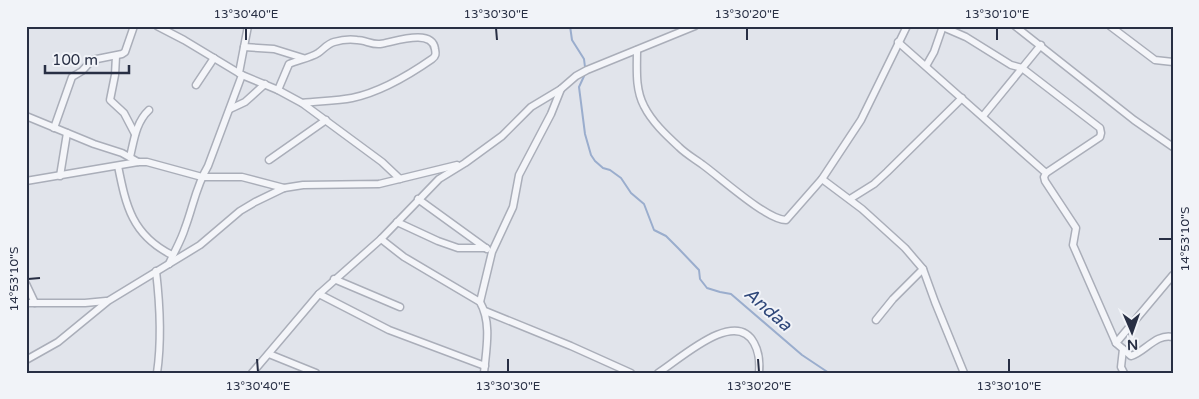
<svg xmlns="http://www.w3.org/2000/svg" width="1199" height="399" font-family="'Varela Round',sans-serif">
<rect width="100%" height="100%" fill="#e1e4eb"/>
<g fill="none" stroke-linecap="round" stroke-linejoin="round">
<g stroke="#9aadcd" stroke-width="2">
<polyline points="570,26 572,40 584,59 585,67"/>
<polyline points="585,74 579,87 585,134 591,155 595,161 603,168 610,170 621,178 631,193 644,204 654,230 666,236 678,248 699,270 700,279 707,288 720,292 731,294 802,355 829,373"/>
</g>
<defs>
<g id="minor">
<polyline points="157,26 184,40 242,75 278,90 302,103 382,162 400,179"/>
<polyline points="1015,26 1134,120 1173,147"/>
<polyline points="1110,26 1155,60 1173,62"/>
<polyline points="943,27 966,37 1011,65 1022,68 1100,128 1101,133 1100,137 1046,173"/>
<polyline points="898,42 1046,173 1044,177 1045,181 1076,228 1073,245 1116,343 1123,349 1121,367 1124,373"/>
<polyline points="244,47 274,49 303,58"/>
<path d="M 637,50 C 637,69 635,89 644,106 C 652,122 666,135 679,147 C 686,154 695,159 703,165 C 721,178 767,220 786,220 L 822,179 L 861,120 L 907,26"/>
<polyline points="116,56 115,75 110,100 124,113 135,134"/>
<polyline points="926,66 934,52 943,26"/>
<polyline points="239,73 248,26"/>
<polyline points="196,85 214,58"/>
<path d="M 278,90 L 289,64 C 298,60 310,58 318,53 C 324,49 327,44 334,42 C 341,40 350,39 357,40 C 365,40 372,45 380,44 C 394,42 432,28 435,49 C 436,54 436,56 432,59 C 409,75 381,92 352,98 C 336,101 319,101 302,103"/>
<polyline points="230,109 245,102 265,84"/>
<polyline points="26,116 94,144 122,153 138,162"/>
<polyline points="983,116 1041,45"/>
<polyline points="54,128 72,77 82,71 92,60 122,54 125,52 134,26"/>
<path d="M 130,157 C 134,140 136,122 149,110"/>
<polyline points="269,160 326,120"/>
<path d="M 118,166 C 126,206 132,235 172,255"/>
<polyline points="60,176 67,133"/>
<polyline points="822,179 862,209 905,248 923,269 935,302 964,373"/>
<polyline points="26,181 138,162 147,162 202,177 242,177 284,188"/>
<polyline points="418,199 487,249"/>
<polyline points="850,199 874,184 887,172 962,98"/>
<polyline points="397,222 438,241 458,248 486,248"/>
<path d="M 381,239 L 404,257 L 480,302 C 492,323 486,350 484,373"/>
<path d="M 169,264 C 174,252 181,241 185,228 C 193,207 196,186 208,166 L 242,75"/>
<path d="M 156,271 C 160,305 162,339 157,373"/>
<polyline points="334,279 400,307"/>
<polyline points="26,284 35,303"/>
<polyline points="319,294 389,330 485,366"/>
<polyline points="480,302 492,252 513,207 519,175 551,114 561,89"/>
<polyline points="26,303 85,303 106,301"/>
<polyline points="485,311 571,346 631,373"/>
<polyline points="876,320 893,299 923,269"/>
<polyline points="1116,343 1173,275"/>
<path d="M 1123,349 L 1131,356 C 1145,352 1156,333 1173,337"/>
<polyline points="269,354 316,373"/>
<polyline points="26,360 58,342 108,301 200,245 240,211 255,202 284,188 303,185 379,184 457,165"/>
<polyline points="252,373 319,294 381,239 439,179 465,163 502,136 531,107 561,89 576,76 587,70 695,26"/>
<path d="M 658,373 C 678,361 735,307 754,343 C 759,352 760,362 759,373"/>
</g>
</defs>
<use href="#minor" stroke="#aaaeb9" stroke-width="9"/>
<use href="#minor" stroke="#f4f5f9" stroke-width="6"/>
</g>
<path fill="none" stroke="#282f44" stroke-width="2" d="M 246,28 L 246,40M 496,28 L 497,40M 747,28 L 747,40M 997,28 L 997,40M 1159,239 L 1172,239M 28,279 L 40,278M 257,359 L 258,372M 508,359 L 508,372M 758,359 L 759,372M 1009,359 L 1009,372"/>
<g text-anchor="middle" dominant-baseline="central" stroke-width="4" stroke-linejoin="round" paint-order="stroke">
<g font-size="18" font-style="italic" fill="#30487a" stroke="#f1f3f8">
<text transform="translate(768 309) rotate(41)">Andaa</text>
</g>
</g>
<rect width="1199" height="399" fill="none" stroke="#f1f3f8" stroke-width="55"/>
<g transform="translate(1132 332) rotate(178)" stroke="#f1f3f8" stroke-width="4" paint-order="stroke">
<path d="M0-4L9 19L0 12L-9 19Z" fill="#282f44"/>
<text y="-8" font-size="14" font-weight="bold" text-anchor="middle" fill="#282f44">N</text>
</g>
<path d="M45 65v8h84v-8" fill="none" stroke="#282f44" stroke-width="2.5"/>
<text x="52" y="65" font-size="15" fill="#282f44" stroke="#f1f3f8" stroke-width="4" paint-order="stroke">100 m</text>
<rect x="28" y="28" width="1144" height="344" fill="none" stroke="#282f44" stroke-width="2"/>
<g font-size="12" text-anchor="middle" fill="#282f44">
<text x="246" y="18">13°30'40"E</text>
<text x="496" y="18">13°30'30"E</text>
<text x="747" y="18">13°30'20"E</text>
<text x="997" y="18">13°30'10"E</text>
<text transform="translate(1185 239) rotate(-90)" y="4">14°53'10"S</text>
<text transform="translate(14 279) rotate(-90)" y="4">14°53'10"S</text>
<text x="258" y="390">13°30'40"E</text>
<text x="508" y="390">13°30'30"E</text>
<text x="759" y="390">13°30'20"E</text>
<text x="1009" y="390">13°30'10"E</text>
</g>
</svg>
